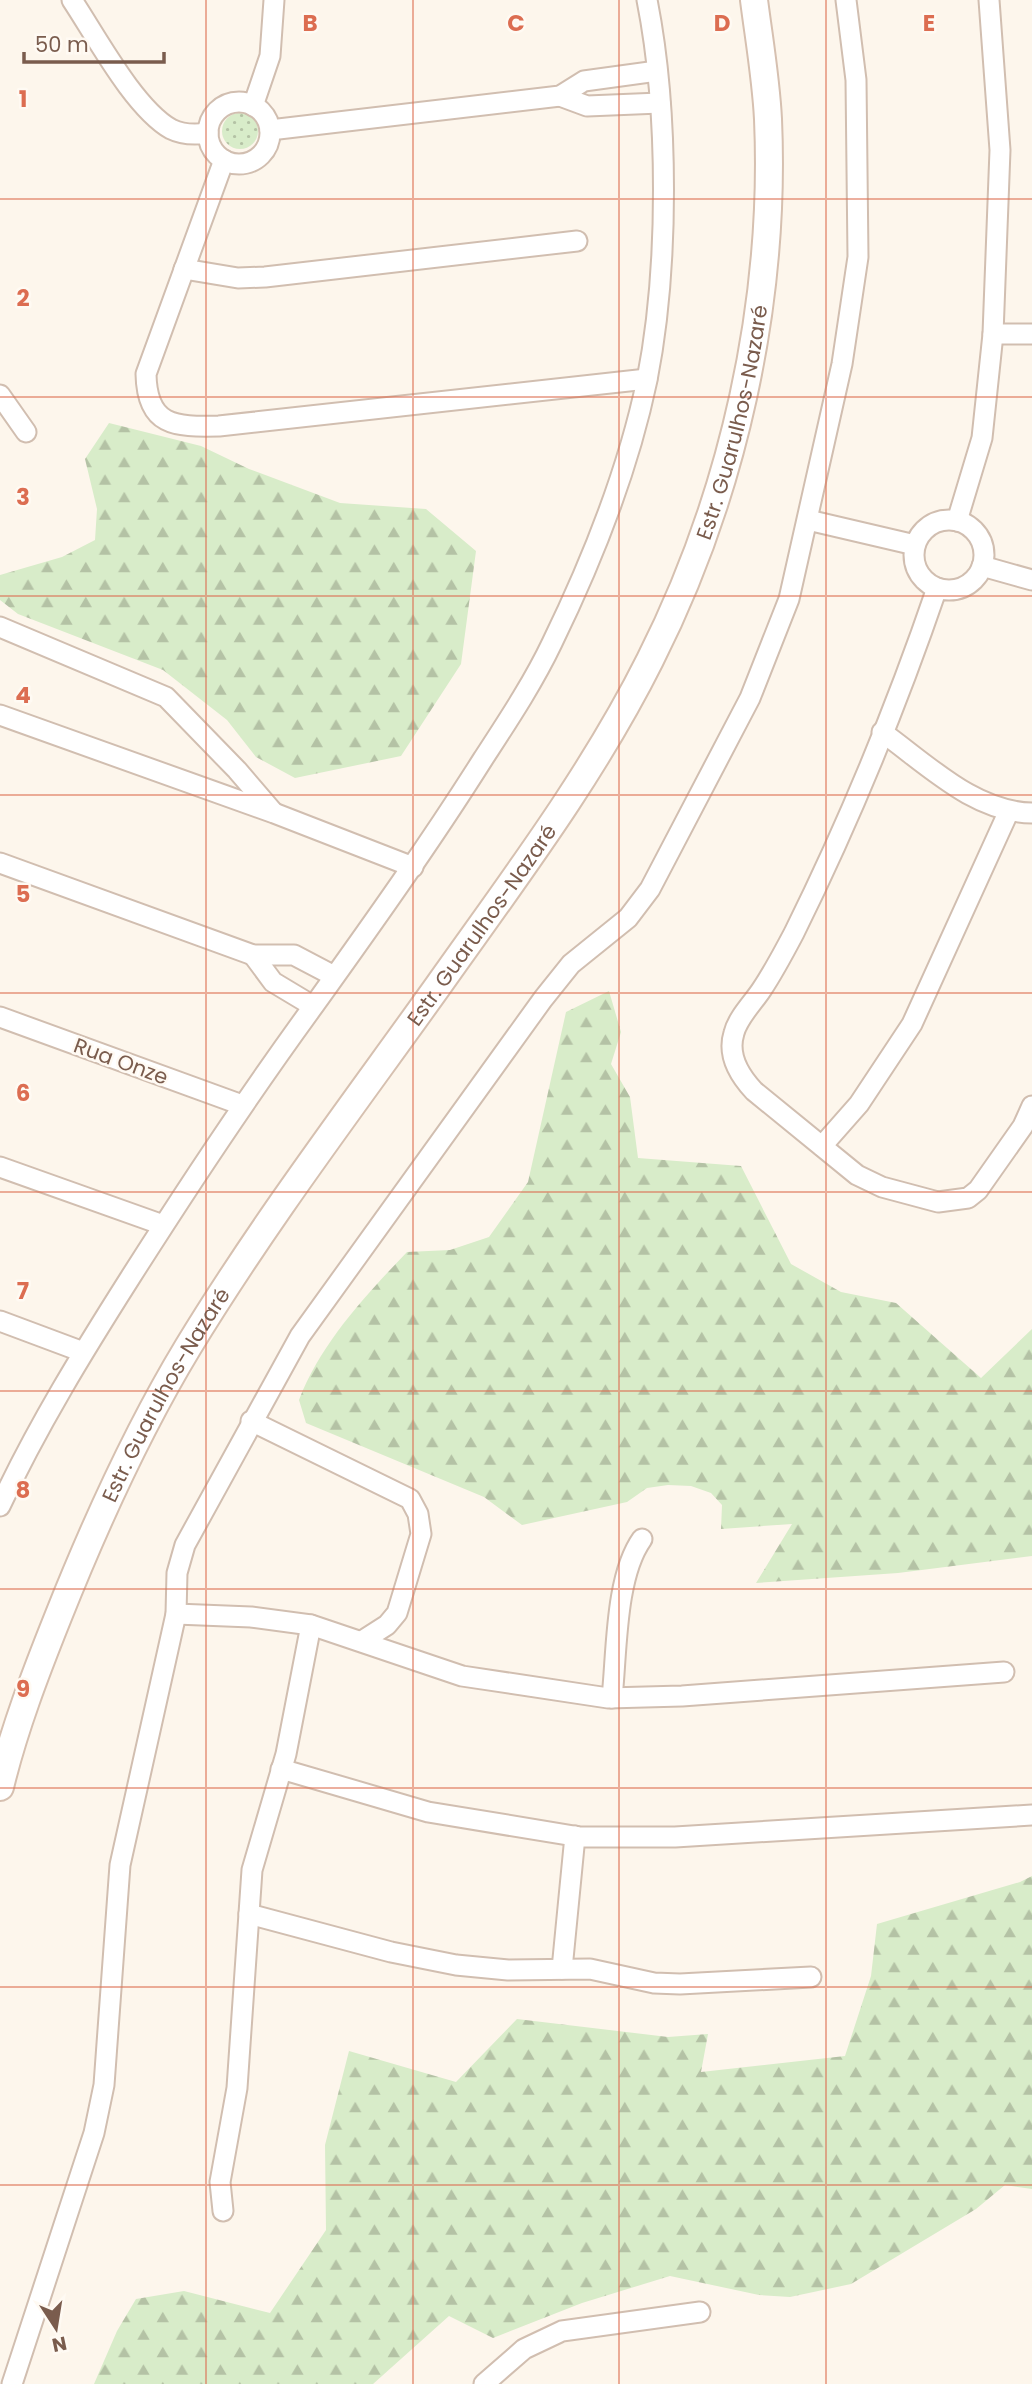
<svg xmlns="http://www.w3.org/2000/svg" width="1032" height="2384" font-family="Poppins,sans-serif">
<defs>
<pattern id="grass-dots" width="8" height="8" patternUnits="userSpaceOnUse" patternTransform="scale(1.75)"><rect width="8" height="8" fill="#d8ecc9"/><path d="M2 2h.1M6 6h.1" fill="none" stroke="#b4c2a5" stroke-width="1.8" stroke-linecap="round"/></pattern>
<pattern id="forest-firs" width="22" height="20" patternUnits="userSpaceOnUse" patternTransform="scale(1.75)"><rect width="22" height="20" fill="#d8ecc9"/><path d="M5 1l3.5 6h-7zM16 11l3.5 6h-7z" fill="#b4c2a5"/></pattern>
</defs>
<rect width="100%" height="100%" fill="#fdf6ec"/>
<circle fill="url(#grass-dots)" cx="240" cy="131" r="18"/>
<g fill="url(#forest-firs)">
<polygon points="109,423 201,446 249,469 340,503 426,509 476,551 461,664 401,756 295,778 256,757 227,720 163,670 18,614 0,600 0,575 62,557 95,540 97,509 85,459"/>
<path d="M 609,991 L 621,1032 L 611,1064 L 630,1097 L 638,1158 L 741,1166 L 791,1264 L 841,1292 L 896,1303 L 981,1378 L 1032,1329 L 1032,1556 L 898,1573 L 756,1583 L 792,1524 L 721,1529 L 722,1505 L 711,1493 L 691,1486 L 668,1485 L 647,1488 L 627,1502 L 522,1525 L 484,1497 L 306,1423 L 299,1400 C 321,1343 365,1296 407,1252 L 450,1250 L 489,1237 L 528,1182 L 566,1012 Z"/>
<polygon points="1032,1876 1032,2189 1005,2185 976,2209 851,2284 790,2297 759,2295 670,2276 582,2303 493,2338 449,2316 373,2384 94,2384 117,2331 136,2299 184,2291 270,2313 326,2230 325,2145 349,2051 456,2082 517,2019 668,2037 708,2034 701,2072 845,2056 871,1976 877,1924 1020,1882"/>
</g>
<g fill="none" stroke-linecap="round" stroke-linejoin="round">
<defs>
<g id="street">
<path d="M 72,0 C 96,36 134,108 171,129 C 183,135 195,135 208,133"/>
<polyline points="560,96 587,106 660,103"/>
<circle cx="239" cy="133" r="31"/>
<polyline points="253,106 270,56 274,0"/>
<polyline points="270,130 560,96 584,81 657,71"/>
<path d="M 224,160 L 146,374 C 147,426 174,427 219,426 L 647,379"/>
<polyline points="184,269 238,278 265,277 577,241"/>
<polyline points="993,334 1032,334"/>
<polyline points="0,395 26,432"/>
<polyline points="808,520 915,545"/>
<circle cx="949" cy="555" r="35"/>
<polyline points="957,521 982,438 993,334 1000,150 989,0"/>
<polyline points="982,566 1032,580"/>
<path d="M 937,588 C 897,705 849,822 794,933 C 784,952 774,971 762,989 C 753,1003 738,1017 734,1033 C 727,1055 740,1076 754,1091 L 857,1175 L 882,1187 L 938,1202 L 968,1198 L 978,1190 L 1023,1126 L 1032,1106"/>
<polyline points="0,627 166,697 237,770 273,812"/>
<polyline points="0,715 274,813 413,867"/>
<path d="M 882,732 C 928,765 974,812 1032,813"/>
<polyline points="0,863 253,955 294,955 334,976"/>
<polyline points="253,955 273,982 313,1006"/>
<polyline points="0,1017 242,1105"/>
<polyline points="822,1146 859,1104 912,1024 1008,813"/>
<polyline points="0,1167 163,1225"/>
<polyline points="0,1321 83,1352"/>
<polyline points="251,1421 410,1499 418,1514 421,1534 397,1613 387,1625 362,1641"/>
<path d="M 0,1506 C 37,1427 83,1352 130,1278 C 189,1185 250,1093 315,1004 C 373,923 430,843 483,759 C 507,722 533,683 552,643 C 593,559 628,471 647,380 C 669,269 669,111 647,0"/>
<polyline points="176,1614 251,1617 311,1625 462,1676 608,1698 682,1696 1004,1672"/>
<path d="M 612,1698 C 617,1652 615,1577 642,1539"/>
<polyline points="281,1769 428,1812 580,1837 675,1837 1032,1815"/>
<polyline points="249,1914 391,1952 456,1965 508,1970 590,1969 654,1983 680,1984 811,1977"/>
<polyline points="562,1969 575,1836"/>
<polyline points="223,2211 220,2182 237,2088 252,1870 286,1754 311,1625"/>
<polyline points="12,2384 94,2133 104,2085 120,1865 176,1614 177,1573 185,1545 300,1336 543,999 571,964 628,918 650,889 750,698 789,599 842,364 858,257 856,80 846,0"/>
<polyline points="484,2384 524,2349 562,2331 700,2312"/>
</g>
<g id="secondary">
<path id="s1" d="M 0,1787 C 14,1729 36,1672 58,1617 C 95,1524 136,1433 188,1347 C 264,1222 353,1105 438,986 C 513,880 592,776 650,660 C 733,496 776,303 768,119 C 766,79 759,39 754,0"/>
</g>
</defs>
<use href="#street" stroke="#d1beb0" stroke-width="23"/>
<use href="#secondary" stroke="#d6c0b0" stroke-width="30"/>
<use href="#street" stroke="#fff" stroke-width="19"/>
<use href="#secondary" stroke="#fff" stroke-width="26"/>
</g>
<path fill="none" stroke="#dc6d51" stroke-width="2" stroke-opacity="0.55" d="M 206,0 L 206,2384M 413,0 L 413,2384M 619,0 L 619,2384M 826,0 L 826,2384M 0,199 L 1032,199M 0,397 L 1032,397M 0,596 L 1032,596M 0,795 L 1032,795M 0,993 L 1032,993M 0,1192 L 1032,1192M 0,1391 L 1032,1391M 0,1589 L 1032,1589M 0,1788 L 1032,1788M 0,1987 L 1032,1987M 0,2185 L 1032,2185"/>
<g text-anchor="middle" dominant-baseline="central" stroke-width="5" stroke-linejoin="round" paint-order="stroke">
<g font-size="21" fill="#7a5c4d" stroke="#fffaf3">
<text stroke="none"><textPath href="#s1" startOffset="1561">Estr. Guarulhos-Nazaré</textPath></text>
<text stroke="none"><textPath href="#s1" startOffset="994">Estr. Guarulhos-Nazaré</textPath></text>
<text transform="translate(121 1061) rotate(20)">Rua Onze</text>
<text stroke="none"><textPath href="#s1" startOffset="427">Estr. Guarulhos-Nazaré</textPath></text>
</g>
</g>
<g font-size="23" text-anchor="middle" font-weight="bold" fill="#dc6d51" stroke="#fffaf3" stroke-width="5" stroke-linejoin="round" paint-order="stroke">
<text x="310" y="31">B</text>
<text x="516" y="31">C</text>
<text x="722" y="31">D</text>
<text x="929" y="31">E</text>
<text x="23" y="107">1</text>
<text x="23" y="306">2</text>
<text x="23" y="505">3</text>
<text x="23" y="703">4</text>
<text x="23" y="902">5</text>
<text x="23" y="1101">6</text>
<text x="23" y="1299">7</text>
<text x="23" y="1498">8</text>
<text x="23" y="1697">9</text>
</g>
<g transform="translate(56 2328) rotate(168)" stroke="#fffaf3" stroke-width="5" paint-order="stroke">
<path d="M0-5L12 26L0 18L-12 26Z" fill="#7a5c4d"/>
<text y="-10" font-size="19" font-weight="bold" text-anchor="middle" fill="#7a5c4d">N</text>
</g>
<path d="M24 52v10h140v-10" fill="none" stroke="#7a5c4d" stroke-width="3.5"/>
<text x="35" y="52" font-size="21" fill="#7a5c4d" stroke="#fffaf3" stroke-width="5" paint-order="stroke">50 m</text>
</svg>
